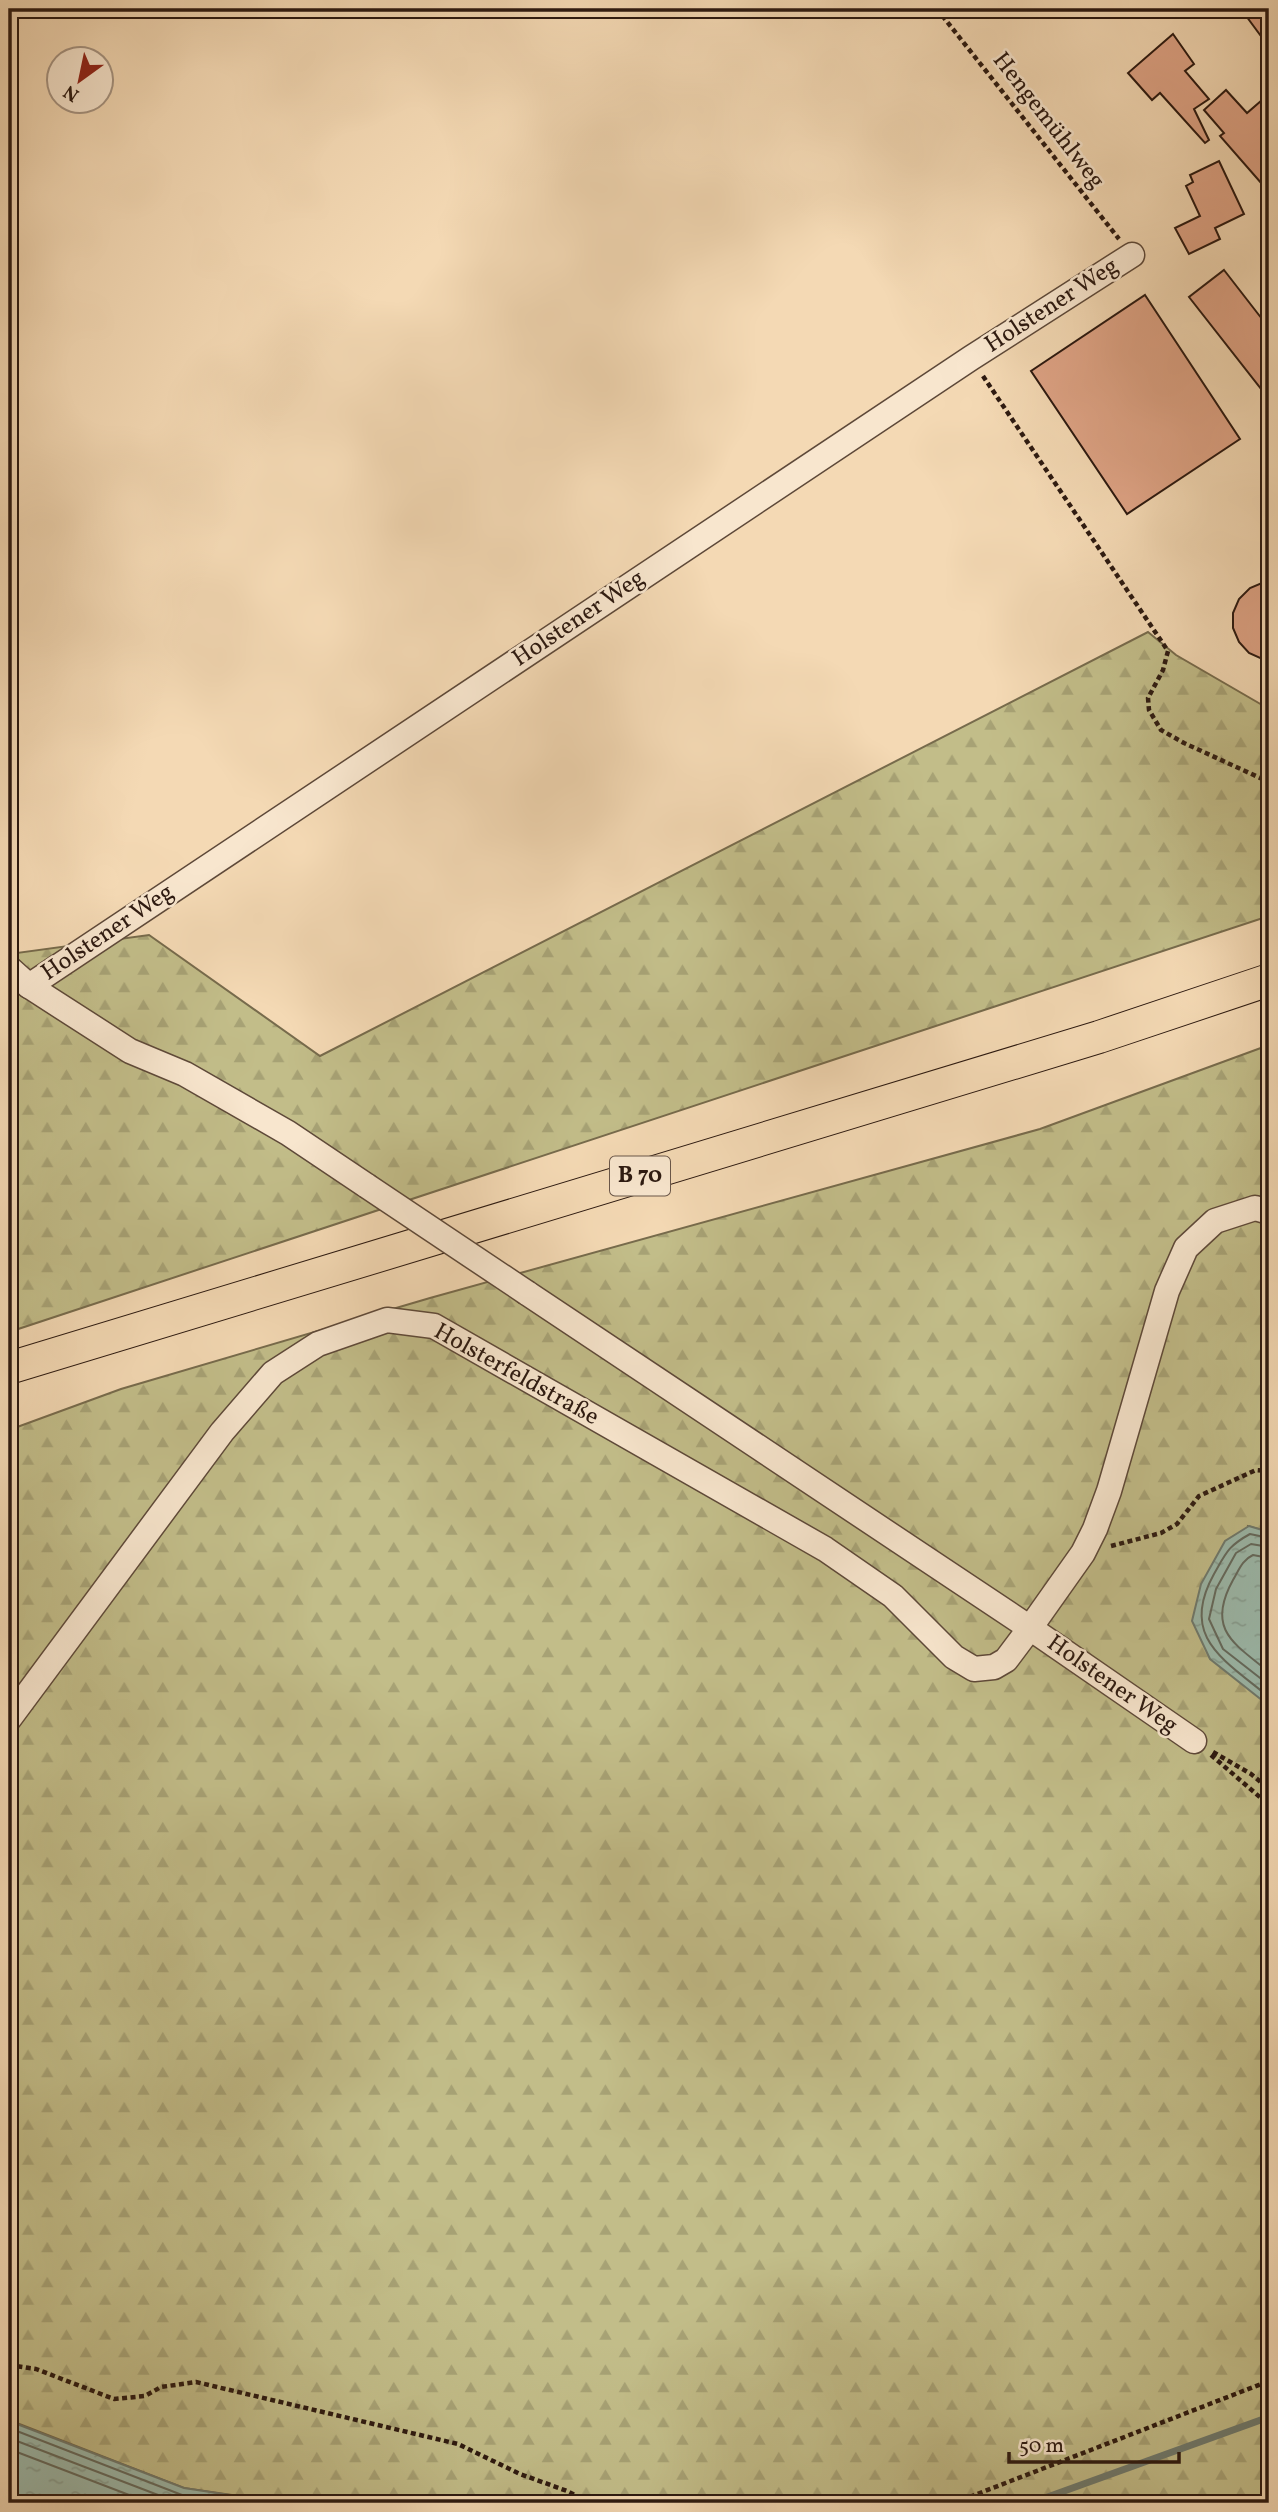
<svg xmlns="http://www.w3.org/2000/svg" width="1278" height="2512" font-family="Vollkorn,serif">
<defs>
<pattern id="forest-firs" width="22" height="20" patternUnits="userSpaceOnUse" patternTransform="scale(1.75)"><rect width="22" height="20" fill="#c2bd89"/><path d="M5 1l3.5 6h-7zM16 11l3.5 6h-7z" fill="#a7a275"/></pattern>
<pattern id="water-ripples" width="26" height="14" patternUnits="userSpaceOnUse" patternTransform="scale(1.75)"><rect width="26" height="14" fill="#9cbaac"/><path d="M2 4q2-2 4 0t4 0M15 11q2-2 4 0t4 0" fill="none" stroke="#879f93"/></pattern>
</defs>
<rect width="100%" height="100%" fill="#f4d9b4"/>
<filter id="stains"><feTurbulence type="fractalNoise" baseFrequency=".00286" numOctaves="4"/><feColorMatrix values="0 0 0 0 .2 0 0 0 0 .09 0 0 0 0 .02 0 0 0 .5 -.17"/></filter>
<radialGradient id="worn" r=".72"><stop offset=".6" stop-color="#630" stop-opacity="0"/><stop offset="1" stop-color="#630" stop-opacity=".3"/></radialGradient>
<g fill="url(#forest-firs)" stroke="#776b4c" stroke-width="2">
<polygon points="1148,632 1176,655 1269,709 1269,916 9,1332 9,954 149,935 320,1056"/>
<polygon points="1269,1045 1269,1532 1248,1526 1263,1701 1269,1701 1269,2503 286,2503 184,2488 9,2420 9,1430 121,1389 430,1298 1040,1129"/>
</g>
<g fill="url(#water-ripples)" stroke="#6f7a6e" stroke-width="2">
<polygon points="1249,1526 1269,1532 1269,1701 1263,1701 1210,1659 1192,1621 1201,1584 1225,1541"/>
<polygon points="9,2421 184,2488 283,2503 9,2503"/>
</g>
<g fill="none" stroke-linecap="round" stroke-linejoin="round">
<g stroke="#646a5e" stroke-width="2">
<path d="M 1269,1538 L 1250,1534 C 1228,1546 1226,1553 1214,1574 C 1180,1635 1221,1658 1264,1693 L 1269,1694"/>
<polyline points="1269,1547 1251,1544 1236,1553 1216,1589 1209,1619 1223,1649 1269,1685"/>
<path d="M 1269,1558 L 1253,1555 C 1242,1560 1239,1570 1233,1580 C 1206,1629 1233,1643 1269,1672"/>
<polyline points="9,2428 182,2495 236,2503"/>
<polyline points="9,2438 179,2503"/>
<polyline points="9,2449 150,2503"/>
</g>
<polyline stroke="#6f7a6e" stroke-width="7" points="1031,2503 1269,2417"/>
</g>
<g fill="#dea385" stroke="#2c1910" stroke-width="2">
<polygon points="1241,9 1269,9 1269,47"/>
<polygon points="1173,34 1194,64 1185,71 1209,99 1194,109 1209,140 1205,143 1160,93 1152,100 1128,73"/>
<polygon points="1226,90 1247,113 1269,94 1269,192 1220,136 1224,133 1204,110"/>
<polygon points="1219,161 1244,214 1215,228 1220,239 1189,254 1175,228 1200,216 1186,186 1193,182 1190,175"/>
<polygon points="1224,270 1269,328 1269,399 1189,297"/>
<polygon points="1145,295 1240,439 1127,514 1031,371"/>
<polygon points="1269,580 1269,662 1249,653 1239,642 1233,628 1233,613 1239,599 1250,588"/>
</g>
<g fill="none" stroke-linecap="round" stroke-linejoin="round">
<defs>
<g id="minor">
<polyline points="9,968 29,986 130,1051 185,1074 288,1133 367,1186"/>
<polyline points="29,986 971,358 1132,255"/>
<polyline points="527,1293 1030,1628 1194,1741"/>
<polyline points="9,1719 222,1432 273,1373 318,1344 387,1320 434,1326 825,1549 893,1596 954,1657 974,1669 994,1667 1006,1660 1030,1628 1083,1553 1095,1529 1109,1491 1167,1291 1186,1248 1215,1221 1255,1208 1269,1212"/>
</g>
<polyline id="major" points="9,1368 1099,1037 1269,980"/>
</defs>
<use href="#minor" stroke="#5e4939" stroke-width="27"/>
<use href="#major" stroke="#2c1910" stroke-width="34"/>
<g stroke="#2c1910" stroke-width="4.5" stroke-dasharray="5 3.5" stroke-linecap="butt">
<polyline points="937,9 1119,239"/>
<polyline points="983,376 1168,651 1163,670 1148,698 1149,710 1161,730 1184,743 1269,782"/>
<polyline points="1111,1546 1161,1533 1177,1524 1199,1496 1256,1470 1269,1471"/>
<polyline points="1213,1752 1251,1774 1269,1789"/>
<polyline points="1211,1755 1269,1805"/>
<polyline points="9,2365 36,2369 114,2399 145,2396 161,2387 196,2382 458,2444 520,2474 567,2491 591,2503"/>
<polyline points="954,2503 1269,2381"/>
</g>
<use href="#minor" stroke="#f8e6ce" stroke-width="24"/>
<use href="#major" stroke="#f4d9b4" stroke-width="32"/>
<defs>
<polyline id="minor-bridge" points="367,1186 527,1293"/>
</defs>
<use href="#minor-bridge" stroke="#5e4939" stroke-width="27" stroke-linecap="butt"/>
<use href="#minor-bridge" stroke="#f8e6ce" stroke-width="24"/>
</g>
<g text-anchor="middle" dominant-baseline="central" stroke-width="5" stroke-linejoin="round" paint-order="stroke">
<rect fill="#f8e6ce" stroke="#695649" stroke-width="2" x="610" y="1156.5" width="60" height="39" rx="5"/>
<g font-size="23" font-weight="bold" fill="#2c1910">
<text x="640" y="1176">B 70</text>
</g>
<g font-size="24" fill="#2c1910" stroke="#f8e6ce">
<text transform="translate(1048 121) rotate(52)">Hengemühlweg</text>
<text transform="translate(1052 306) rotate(-33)">Holstener Weg</text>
<text transform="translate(579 619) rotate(-34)">Holstener Weg</text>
<text transform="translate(108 933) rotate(-34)">Holstener Weg</text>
<text transform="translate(516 1375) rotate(29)">Holsterfeldstraße</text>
<text transform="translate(1112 1685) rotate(35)">Holstener Weg</text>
</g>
</g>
<rect width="1278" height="2512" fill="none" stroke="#f4d9b4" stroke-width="35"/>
<rect x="10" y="10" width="1257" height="2491" fill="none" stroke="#2c1910" stroke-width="3.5"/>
<rect x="18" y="18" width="1243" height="2477" fill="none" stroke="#2c1910" stroke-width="2"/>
<g transform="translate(80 80) rotate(213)"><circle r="33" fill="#f8e6ce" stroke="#a69482" stroke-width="2"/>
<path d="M0-5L12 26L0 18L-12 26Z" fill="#8f2418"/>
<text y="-10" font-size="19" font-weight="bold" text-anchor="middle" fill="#2c1910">N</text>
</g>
<path d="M1009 2452v10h170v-10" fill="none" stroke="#2c1910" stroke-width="3.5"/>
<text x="1019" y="2452" font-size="21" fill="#2c1910" stroke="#f8e6ce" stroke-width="5" paint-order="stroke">50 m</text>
<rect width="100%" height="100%" filter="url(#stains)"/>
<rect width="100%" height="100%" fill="url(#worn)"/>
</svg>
